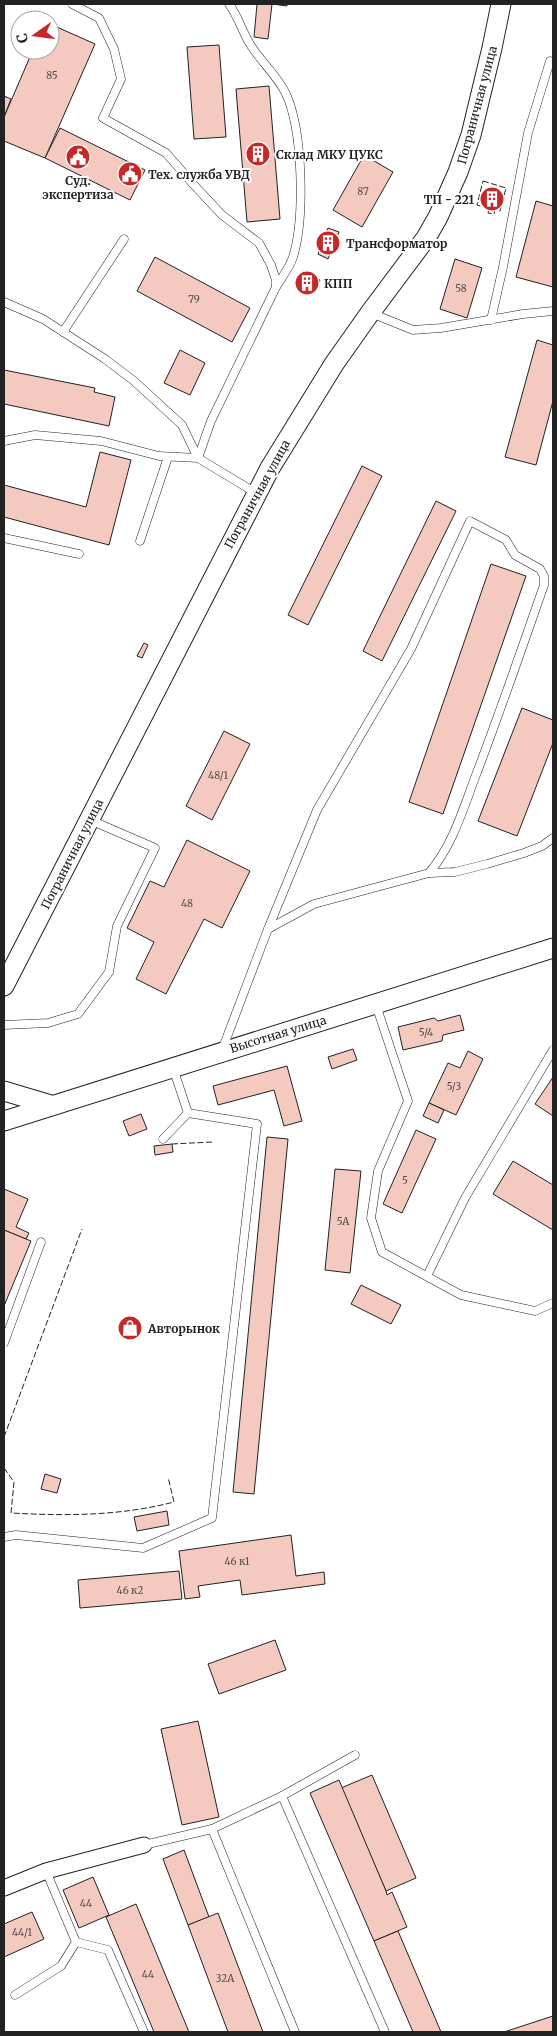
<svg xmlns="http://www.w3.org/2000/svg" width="557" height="2036" font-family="Merriweather,serif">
<rect width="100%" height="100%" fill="#fff"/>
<g fill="#f3c9c0" stroke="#222">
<polygon points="257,4 287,4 287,6 272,4 268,39 254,37"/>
<polygon points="50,24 95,44 45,158 4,141 4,117 33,50 50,50"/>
<polygon points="219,45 226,137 194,139 187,47"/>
<polygon points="269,86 280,219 247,222 236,89"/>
<polygon points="4,96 11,99 4,117"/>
<polygon points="60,128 145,170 130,200 45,158"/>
<polygon points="364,155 393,172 362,227 333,210"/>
<polygon points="488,189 500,192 496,208 484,205"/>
<polygon points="536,201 553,206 553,287 516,277"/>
<polygon points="328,228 339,232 328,259 318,254"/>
<polygon points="155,257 250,308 232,342 137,291"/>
<polygon points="455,259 482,268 467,318 440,309"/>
<polygon points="303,271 320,280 312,294 295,285"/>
<polygon points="537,340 553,345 553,401 536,465 505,457"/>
<polygon points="180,350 205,363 190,395 164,383"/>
<polygon points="4,370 95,388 94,392 115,397 109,426 4,404"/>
<polygon points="100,452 131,460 109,545 4,517 4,485 86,507"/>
<polygon points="362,466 382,476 308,625 288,615"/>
<polygon points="436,501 456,511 382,661 363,651"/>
<polygon points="491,564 526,576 443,814 409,802"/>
<polygon points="144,643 148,645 142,658 137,656"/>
<polygon points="522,708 553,720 553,743 517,836 478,821"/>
<polygon points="224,731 250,744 212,820 186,806"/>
<polygon points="187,840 250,871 222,928 204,919 166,994 136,979 154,942 127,928 150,881 164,887"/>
<polygon points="460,1015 464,1030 443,1035 442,1041 403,1050 398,1027 434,1018 438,1021"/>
<polygon points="353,1049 357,1060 332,1069 328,1057"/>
<polygon points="468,1051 483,1059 456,1115 429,1103 448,1063 460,1068"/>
<polygon points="287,1066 302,1121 284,1126 274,1090 218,1105 213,1086"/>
<polygon points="553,1077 553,1116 535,1104"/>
<polygon points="429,1103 444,1110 438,1123 423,1116"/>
<polygon points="141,1114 147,1129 129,1136 123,1121"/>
<polygon points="416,1130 436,1139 402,1213 383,1204"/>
<polygon points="267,1137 288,1139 254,1494 233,1492"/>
<polygon points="172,1144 173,1152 155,1155 154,1146"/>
<polygon points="513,1161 553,1185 553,1230 493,1194"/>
<polygon points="335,1169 361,1171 350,1273 325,1270"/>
<polygon points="4,1189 28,1199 16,1227 29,1233 26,1239 4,1230"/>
<polygon points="4,1230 31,1241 4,1306"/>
<polygon points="361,1285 401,1305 391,1324 351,1304"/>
<polygon points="45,1474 61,1479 57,1493 41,1489"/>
<polygon points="167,1511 169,1525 137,1531 134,1517"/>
<polygon points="291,1535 296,1576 324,1572 325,1584 242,1595 240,1580 198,1586 200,1597 185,1599 179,1551"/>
<polygon points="179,1571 182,1599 80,1608 78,1580"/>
<polygon points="275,1640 286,1670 219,1694 208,1664"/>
<polygon points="198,1721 219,1817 182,1825 161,1729"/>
<polygon points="372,1775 416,1878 386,1891 341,1788"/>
<polygon points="339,1780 386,1891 387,1895 392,1892 407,1927 374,1941 310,1793"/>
<polygon points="184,1850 209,1917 188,1925 163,1859"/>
<polygon points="93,1877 109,1915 79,1928 63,1890"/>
<polygon points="136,1904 189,2032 154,2032 106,1917"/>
<polygon points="32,1912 44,1939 4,1957 4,1924"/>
<polygon points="218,1913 263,2032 228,2032 188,1925"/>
<polygon points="398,1931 441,2032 413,2032 374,1941"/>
<polygon points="553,2016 553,2032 504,2032"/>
</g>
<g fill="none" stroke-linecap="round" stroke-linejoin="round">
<defs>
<g id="service">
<path d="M 229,4 C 238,16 242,31 250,44 C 260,61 278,76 286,94 C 303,131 305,218 293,257 C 290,267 282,277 276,287"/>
<polyline points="4,302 43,319 105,359 134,381 182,425 198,458 256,493"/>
<polyline points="371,313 413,330 441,328 523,314 553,311"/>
<polyline points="491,320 503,267 528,133 550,61"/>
<polyline points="63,332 124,239"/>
<polyline points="4,441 35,435 101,441 159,456 198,458 211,421 276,287 276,280 271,265 259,243 222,215 194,185 166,153 103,118 121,79 114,49 99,18 72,4"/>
<polyline points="4,538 79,554"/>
<polyline points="140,541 168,457"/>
<polyline points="268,929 314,904 429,873 455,872 487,864 524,853 542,846 553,838"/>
<polyline points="376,1005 408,1101 378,1171 371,1218 382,1252 461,1295 535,1311 553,1303"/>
<polyline points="4,1025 48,1023 78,1014 109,972 117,926 155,848 90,820"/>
<path d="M 222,1050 L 268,929 L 317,810 L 411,649 L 470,521 L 506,540 L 515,555 L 540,569 L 544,576 L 544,585 C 522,648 500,712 476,775 C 463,809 453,845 429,873"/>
<polyline points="163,1139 188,1113"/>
<polyline points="427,1276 465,1198 553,1050"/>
<polyline points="4,1343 41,1242"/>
<polyline points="4,1537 16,1535 143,1548 212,1518 257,1124 188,1113 173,1068"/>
<polyline points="282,1796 385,2032"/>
<polyline points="212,1829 295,2032"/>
<polyline points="144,1845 212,1829 282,1796 355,1755"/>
<polyline points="46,1871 76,1942 108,1950 144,2032"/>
<polyline points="15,1995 61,1966 76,1942"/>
</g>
<polyline id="minor" points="4,1888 46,1871 144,1845"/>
<g id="tertiary">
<polyline points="4,986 270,468 334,364 370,313 426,238 438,217 458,172 471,135 492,48 501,4"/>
<polyline points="4,1091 51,1105"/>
<polyline points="4,1121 553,948"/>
</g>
</defs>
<use href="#service" stroke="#222" stroke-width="9"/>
<use href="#minor" stroke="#222" stroke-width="17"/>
<use href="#tertiary" stroke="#222" stroke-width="21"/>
<use href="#service" stroke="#fff" stroke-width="8"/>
<use href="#minor" stroke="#fff" stroke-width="15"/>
<use href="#tertiary" stroke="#fff" stroke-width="19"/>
<g stroke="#222" stroke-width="1" stroke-dasharray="6 2.5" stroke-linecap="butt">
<polygon points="483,181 506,188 500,211 495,210 494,214 488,213 489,209 477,205"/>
<polyline points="172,1144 212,1142"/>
<polyline points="4,1437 82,1229"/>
<path d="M 4,1468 L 14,1482 L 11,1513 C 66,1516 120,1516 174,1502 L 168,1477"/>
</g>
</g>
<defs>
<symbol id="building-disc" viewBox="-11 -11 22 22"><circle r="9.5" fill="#c62828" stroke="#fff"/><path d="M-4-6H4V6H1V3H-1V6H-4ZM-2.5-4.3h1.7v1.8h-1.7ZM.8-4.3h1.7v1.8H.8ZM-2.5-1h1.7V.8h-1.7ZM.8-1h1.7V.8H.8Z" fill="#fff"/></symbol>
<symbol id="civic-disc" viewBox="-11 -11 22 22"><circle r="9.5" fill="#c62828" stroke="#fff"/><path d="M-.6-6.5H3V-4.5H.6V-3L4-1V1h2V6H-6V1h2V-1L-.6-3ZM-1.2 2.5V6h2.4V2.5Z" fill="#fff"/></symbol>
<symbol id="shop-disc" viewBox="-11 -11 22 22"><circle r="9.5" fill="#c62828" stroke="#fff"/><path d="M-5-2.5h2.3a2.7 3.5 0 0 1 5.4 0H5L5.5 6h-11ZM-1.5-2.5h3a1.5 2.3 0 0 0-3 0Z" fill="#fff"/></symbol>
</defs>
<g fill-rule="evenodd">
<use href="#building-disc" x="244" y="140" width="28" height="28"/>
<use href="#civic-disc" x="64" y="143" width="28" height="28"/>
<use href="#civic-disc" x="116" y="160" width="28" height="28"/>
<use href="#building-disc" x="478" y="185" width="28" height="28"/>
<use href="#building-disc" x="314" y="229" width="28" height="28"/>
<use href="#building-disc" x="293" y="269" width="28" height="28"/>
<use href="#shop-disc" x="116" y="1314" width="28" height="28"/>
</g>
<g text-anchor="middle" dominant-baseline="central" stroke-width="4" stroke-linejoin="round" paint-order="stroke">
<g font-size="10" fill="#564c4a">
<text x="52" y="75">85</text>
<text x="363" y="191">87</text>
<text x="461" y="288">58</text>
<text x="194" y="299">79</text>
<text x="218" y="775">48/1</text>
<text x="187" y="903">48</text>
<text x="426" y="1032">5/4</text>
<text x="454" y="1086">5/3</text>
<text x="405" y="1180">5</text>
<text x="343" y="1221">5А</text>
<text x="237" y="1561">46 к1</text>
<text x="130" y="1590">46 к2</text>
<text x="86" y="1903">44</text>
<text x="22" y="1932">44/1</text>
<text x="148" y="1974">44</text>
<text x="225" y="1978">32А</text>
</g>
<g font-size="12" fill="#222" stroke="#fff">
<text transform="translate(477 105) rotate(-75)">Пограничная улица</text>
<text transform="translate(257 494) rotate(-61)">Пограничная улица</text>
<text transform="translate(72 854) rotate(-63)">Пограничная улица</text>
<text transform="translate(278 1034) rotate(-17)">Высотная улица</text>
</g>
<g font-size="12" font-weight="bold" fill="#222" stroke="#fff" text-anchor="start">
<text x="276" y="154">Склад МКУ ЦУКС</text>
<text x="148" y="174">Тех. служба УВД</text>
<text x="78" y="180" text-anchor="middle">Суд.<tspan x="78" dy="14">экспертиза</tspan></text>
<text x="474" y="199" text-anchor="end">ТП - 221</text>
<text x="346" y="243">Трансформатор</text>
<text x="324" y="283">КПП</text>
<text x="148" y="1328">Авторынок</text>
</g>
</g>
<rect width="557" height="2036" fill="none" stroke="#222222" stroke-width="10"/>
<g transform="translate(35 35) rotate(256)"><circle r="24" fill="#ffffff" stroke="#a7a7a7"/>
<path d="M0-4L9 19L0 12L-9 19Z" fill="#c62828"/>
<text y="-8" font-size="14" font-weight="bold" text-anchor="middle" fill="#222222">С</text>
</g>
</svg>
